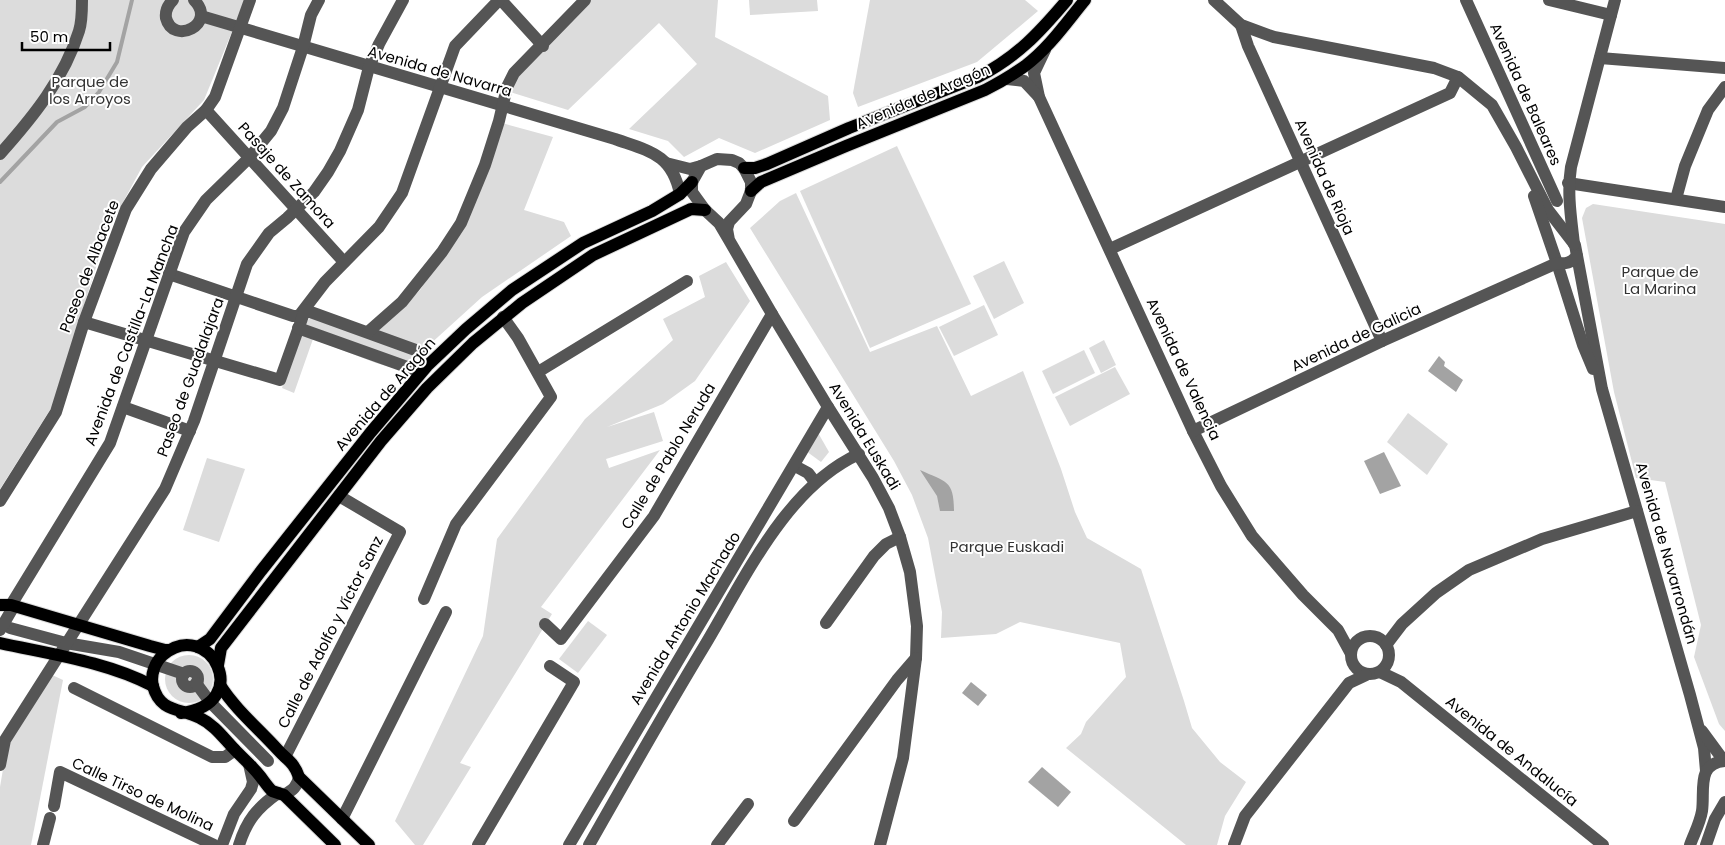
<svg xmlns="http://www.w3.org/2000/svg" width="1725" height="845" font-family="Poppins,sans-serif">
<rect width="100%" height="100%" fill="#fff"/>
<g fill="#dcdcdc">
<polygon points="0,0 245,0 204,100 142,167 107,232 53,405 0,489"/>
<polygon points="591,0 718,0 715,37 828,96 830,120 755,153 719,138 684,157 668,141 629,129 697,64 659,23 568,110 510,92 511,84"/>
<polygon points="749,0 817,0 818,11 750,15"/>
<polygon points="870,0 1025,0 1038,11 977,62 858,107 853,93"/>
<polygon points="502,123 553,137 524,210 564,222 571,236 482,297 406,366 393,368 376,363 313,339 294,393 282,388 304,324 311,317 370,338 420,290 446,251"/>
<polygon points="897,146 971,304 870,348 800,191"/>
<polygon points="796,193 870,352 937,326 971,396 1023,371 1061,469 1075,512 1087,538 1141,569 1184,701 1192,728 1220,762 1246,782 1225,816 1217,845 1186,845 1066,748 1081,734 1086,722 1126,677 1120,643 1020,622 996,634 941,638 942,612 928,538 912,495 894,461 750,228 780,201"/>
<polygon points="1593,204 1725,224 1725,731 1719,724 1694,657 1701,625 1665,482 1636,478 1614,392 1582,218 1586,208"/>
<polygon points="1004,261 1024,303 994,319 973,276"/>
<polygon points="726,262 750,301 695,381 663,404 607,427 654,412 663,441 606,459 609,468 660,450 541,607 552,614 460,763 471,767 423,845 415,845 395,821 483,636 497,539 585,419 673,340 663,319 705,297 699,276"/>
<polygon points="984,305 998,335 954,356 939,327"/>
<polygon points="1104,340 1116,365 1101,373 1089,348"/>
<polygon points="1084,350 1095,373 1053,394 1042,371"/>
<polygon points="1115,367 1130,394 1070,426 1055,397"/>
<polygon points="1408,413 1448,444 1427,475 1387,442"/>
<polygon points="817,431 829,452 821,462 806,451"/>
<polygon points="207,458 245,469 219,542 183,530"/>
<polygon points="588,621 607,635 578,673 559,659"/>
<circle cx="189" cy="679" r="24"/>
<polygon points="50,674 63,680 31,845 0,845 0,787 8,740"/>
</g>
<g fill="#a3a3a3">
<polygon points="1439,356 1445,362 1444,366 1463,380 1456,392 1428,371"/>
<polygon points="1384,452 1401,486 1380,494 1364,461"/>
<path d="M 920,470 C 946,482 954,480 954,511 L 940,511 L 937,496 Z"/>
<polygon points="971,682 987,695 978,706 962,693"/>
<polygon points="1042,767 1071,792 1058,807 1028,782"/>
</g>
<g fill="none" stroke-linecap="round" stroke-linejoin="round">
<polyline stroke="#a3a3a3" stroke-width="4" points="0,182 57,122 85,107 99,92 117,62 132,0"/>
<defs>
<g id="major">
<path d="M 744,168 L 755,168 L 767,164 L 849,128 L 978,77 C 1017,57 1039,33 1067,0"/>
<path d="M 751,191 L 761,182 L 846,146 L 985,90 C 999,83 1012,75 1025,66 C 1049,48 1066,23 1085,0"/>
<polyline points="0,605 11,605 150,646 165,650 169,650"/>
<path d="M 0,643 C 50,654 108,662 153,686"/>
<polyline points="198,647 210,639 261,571 371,432 427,366 466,329 512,290 583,243 652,211 680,194 692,182"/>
<polyline points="218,665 221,648 381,441 427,388 473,343 522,303 593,255 691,209 705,210"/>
<path d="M 220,685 C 235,709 259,729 278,750 C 287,760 294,762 299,777 L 369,845"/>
<path d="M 181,713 C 256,704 209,616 163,655 C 155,662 150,675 153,686 C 160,713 181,708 200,718 C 215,725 225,740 236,751 C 244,759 253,767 260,776 C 264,781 267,786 272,791 L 284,795 L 335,845"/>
</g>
</defs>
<use href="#major" stroke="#dbdbdb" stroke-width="14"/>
<g stroke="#555" stroke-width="12">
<path d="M 173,0 C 168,5 165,11 166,18 C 173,46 218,24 194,0"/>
<polyline points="501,0 543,46"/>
<polyline points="1214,0 1241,25 1274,37 1434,68 1458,77 1492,105 1516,147 1548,210 1575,245 1602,389 1690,695 1704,748 1706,771"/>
<polyline points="1466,0 1557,201"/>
<polyline points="1549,0 1611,15"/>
<path d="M 201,16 L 615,139 C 649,151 672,154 680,194"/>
<polyline points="1241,25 1248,46 1382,341"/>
<polyline points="1045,50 1034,73 1039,97 1193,431 1221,486 1252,536 1303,595 1338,630 1350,652"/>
<polyline points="1600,58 1725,68"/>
<polyline points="1007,79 1024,81 1039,97"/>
<polyline points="206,110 344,262"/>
<path d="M 0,154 C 33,117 64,79 79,31 C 82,22 82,10 82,0"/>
<polyline points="666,163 690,169 701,166"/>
<polyline points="1568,183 1725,207"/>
<polyline points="1534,196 1557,263 1583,345 1593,369"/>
<polyline points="1676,199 1685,166 1708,110 1725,87"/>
<polyline points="729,240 727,229 729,222 746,204 751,191 751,182 744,168 739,163 732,160 717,159 701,166 692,182 692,192 705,210 719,223 729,240 772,314 828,407 873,478 889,508 900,537 910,572 917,626 916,658 903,758 880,845"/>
<path d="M 1574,244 C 1571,217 1567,193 1571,167 L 1615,0"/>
<polyline points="1110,249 1450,93 1458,77"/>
<polyline points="169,274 293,316 299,316 325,282 379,227 402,193 455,46 499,0"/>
<polyline points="84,322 280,380 305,310 421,352"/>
<polyline points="298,328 421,372"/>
<polyline points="368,332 402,302 442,252 461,223 485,165 499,121 507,87 514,73 585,0"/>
<polyline points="538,372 687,281"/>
<polyline points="123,407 190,431"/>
<path d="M 1193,431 L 1382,341 L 1557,263 C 1566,264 1571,263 1577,256"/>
<polyline points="795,466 808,473 815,482"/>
<polyline points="0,501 56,412 84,322 126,209 151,169 187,127 206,110 215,97 250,0"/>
<polyline points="424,599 456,524 551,397 518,338 503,317"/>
<polyline points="11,605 110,443 184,232 206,200 249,158 271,131 283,108 303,47 311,15 319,0"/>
<polyline points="826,623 874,556 886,544 900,537"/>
<polyline points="545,624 561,639 654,516 772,314"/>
<polyline points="10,628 66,643 119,652 184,674"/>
<polyline points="0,630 14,606"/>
<circle cx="1370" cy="655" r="19"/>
<polyline points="1386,645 1402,624 1436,593 1469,570 1542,539 1637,511"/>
<circle cx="190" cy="679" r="8"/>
<polyline points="1380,672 1401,682 1603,845"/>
<polyline points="196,683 210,702 268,761"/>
<polyline points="74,688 212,757 225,757 235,750"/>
<polyline points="1702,731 1724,761"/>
<polyline points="285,757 400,532 339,496"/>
<polyline points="0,765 5,740 165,489 194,421 247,264 269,233 287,218 314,192 328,172 340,151 358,110 369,67 379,44 403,0"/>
<path d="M 284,795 C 293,790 297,787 299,777"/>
<polyline points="54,806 60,772 214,845"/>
<polyline points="342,819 446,612"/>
<polyline points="794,821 897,680 916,658"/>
<polyline points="43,845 50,818"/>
<polyline points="222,845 234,814 251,789 253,782 249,764"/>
<path d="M 239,845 C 247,820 257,808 278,793"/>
<polyline points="478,845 574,682 550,666"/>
<polyline points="569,845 828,407"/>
<path d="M 589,845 C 627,778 665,711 705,645 C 744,580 786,487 859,454"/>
<polyline points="717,845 748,804"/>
<polyline points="1234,845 1245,816 1349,683 1366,675"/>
<path d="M 1690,845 C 1694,834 1700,823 1702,811 C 1705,791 1696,763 1725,761"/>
<polyline points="1706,845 1715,819 1725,802"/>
</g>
<use href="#major" stroke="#000" stroke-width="12"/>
</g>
<g text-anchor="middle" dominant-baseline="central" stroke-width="4" stroke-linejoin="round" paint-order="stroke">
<g font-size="15" fill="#000" stroke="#fff">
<text transform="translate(440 71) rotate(16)">Avenida de Navarra</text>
<text transform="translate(1526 94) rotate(66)">Avenida de Baleares</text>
<text transform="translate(923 96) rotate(-23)">Avenida de Aragón</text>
<text transform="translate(287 175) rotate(48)">Pasaje de Zamora</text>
<text transform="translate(1325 177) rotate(66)">Avenida de Rioja</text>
<text transform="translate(89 266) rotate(-69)">Paseo de Albacete</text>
<text transform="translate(131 335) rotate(-69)">Avenida de Castilla-La Mancha</text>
<text transform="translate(1356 337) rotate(-25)">Avenida de Galicia</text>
<text transform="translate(1184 369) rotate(65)">Avenida de Valencia</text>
<text transform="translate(190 377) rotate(-70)">Paseo de Guadalajara</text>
<text transform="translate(385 394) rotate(-49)">Avenida de Aragón</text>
<text transform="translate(865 436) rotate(59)">Avenida Euskadi</text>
<text transform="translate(668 456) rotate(-59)">Calle de Pablo Neruda</text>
<text transform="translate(1667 553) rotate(74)">Avenida de Navarrondán</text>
<text transform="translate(685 618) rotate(-59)">Avenida Antonio Machado</text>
<text transform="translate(330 632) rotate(-63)">Calle de Adolfo y Víctor Sanz</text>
<text transform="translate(1512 751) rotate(39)">Avenida de Andalucía</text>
<text transform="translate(143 794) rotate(25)">Calle Tirso de Molina</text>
</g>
<g font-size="15" fill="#333" stroke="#fff">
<text x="90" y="81">Parque de<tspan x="90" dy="17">los Arroyos</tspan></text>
<text x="1660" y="271">Parque de<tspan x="1660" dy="17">La Marina</tspan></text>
<text x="1007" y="546">Parque Euskadi</text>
</g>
</g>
<path d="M22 42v8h88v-8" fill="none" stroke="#000000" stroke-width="2.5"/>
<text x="30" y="42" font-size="15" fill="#000000" stroke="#ffffff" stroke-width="4" paint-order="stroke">50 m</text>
</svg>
